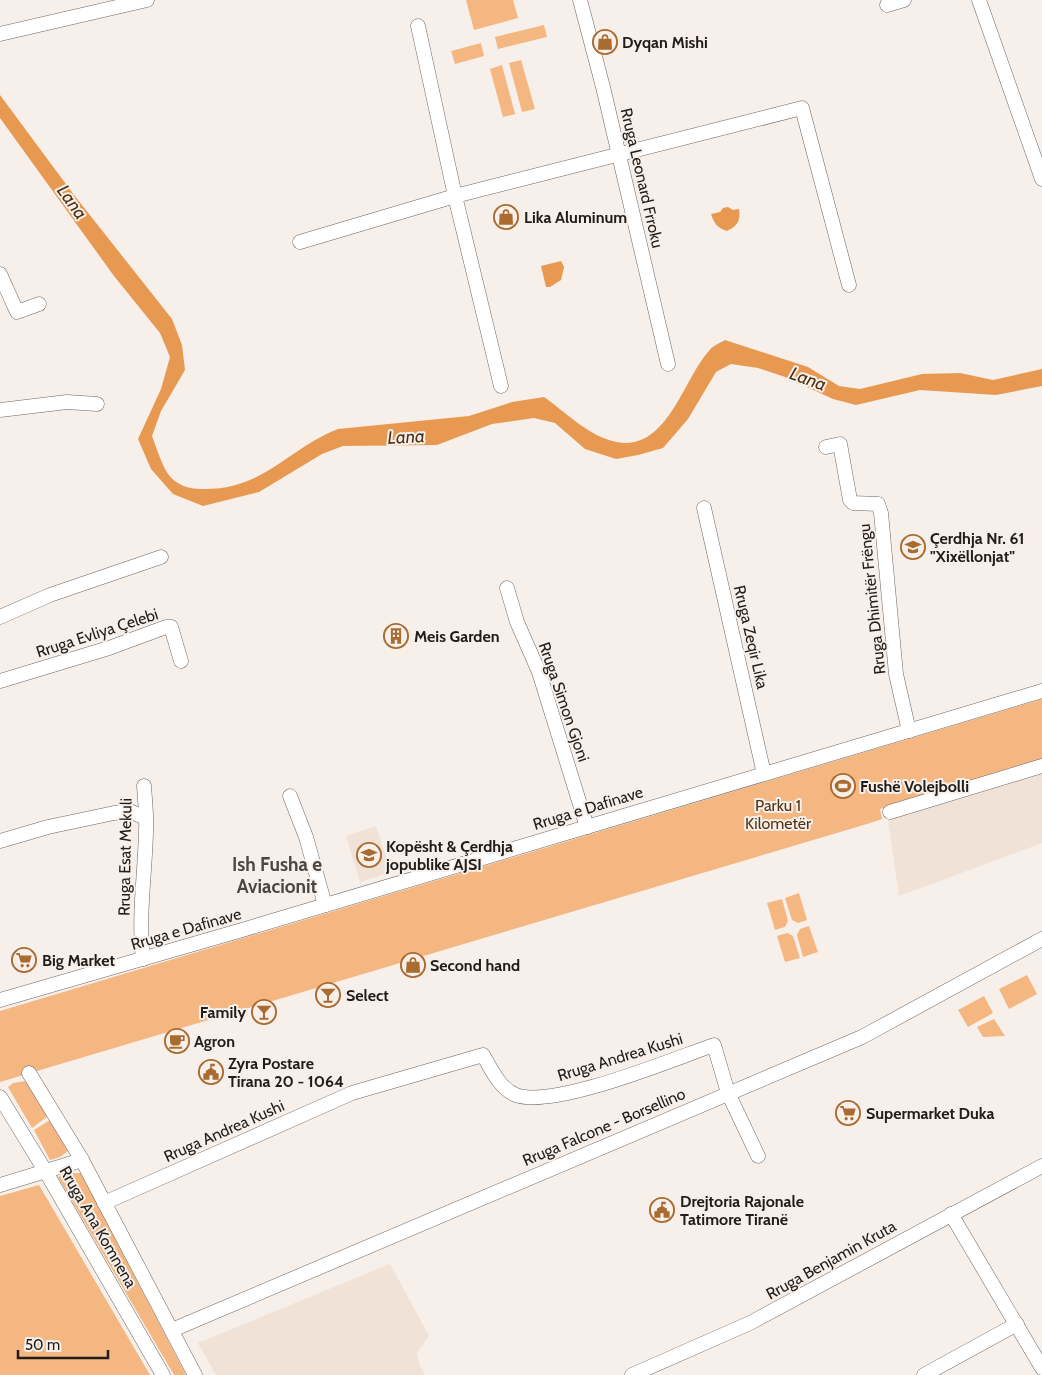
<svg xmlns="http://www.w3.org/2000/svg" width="1042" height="1375" font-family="Cabin,sans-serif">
<rect width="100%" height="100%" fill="#f7efe9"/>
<g fill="#f0e2d6">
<polygon points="1042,772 1042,843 899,896 888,820"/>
<polygon points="376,826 391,872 360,882 346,836"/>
<polygon points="390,1264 429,1336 417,1353 419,1363 425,1375 216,1375 198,1343"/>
</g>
<g fill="#f5b782">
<polygon points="466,0 513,0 518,18 474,30"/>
<polygon points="544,25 547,37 498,49 495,37"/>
<polygon points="481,43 484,56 455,64 451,51"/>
<polygon points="521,60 535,109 522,112 509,63"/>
<polygon points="502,65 515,114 503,117 490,69"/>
<polygon points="1042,699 1042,762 880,809 882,819 867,824 0,1082 0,1011"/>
<polygon points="799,893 807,920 798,923 792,920 785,898"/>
<polygon points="782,899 788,921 785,927 775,930 767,903"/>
<polygon points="809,926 818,952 803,957 797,935 800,929"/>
<polygon points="787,933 793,936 800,958 785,962 777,936"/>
<polygon points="1027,975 1037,994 1009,1009 999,989"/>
<polygon points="984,996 993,1013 968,1027 958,1010"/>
<polygon points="994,1019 1005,1036 983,1037 977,1027"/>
<polygon points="26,1081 48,1116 32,1128 8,1087 13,1083"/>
<polygon points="50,1120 68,1151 60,1157 50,1160 34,1130"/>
<polygon points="66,1173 81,1173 186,1375 174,1375 58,1177"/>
<polygon points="39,1185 150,1375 0,1375 0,1196"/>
</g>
<g fill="#e89951">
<path d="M 0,95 L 74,195 L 172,319 L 182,345 L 185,370 L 161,411 L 152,436 C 157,449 161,463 168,474 C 176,485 189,489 201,489 C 263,491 287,449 338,429 L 469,416 L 512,402 L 544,397 C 564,411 586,433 609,440 C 666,459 682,380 709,351 C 712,346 720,343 725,340 L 808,367 L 839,386 L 860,389 L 922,374 L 960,373 L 993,380 L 1042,369 L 1042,386 L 996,395 L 920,390 L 856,405 L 833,399 L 785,377 L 758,368 L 731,364 L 716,372 L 688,419 L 663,448 L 638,455 L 616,459 L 585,449 L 555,423 L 534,418 L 492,424 L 437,445 L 343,446 L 322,454 L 259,492 L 203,506 L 173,494 L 151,469 L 138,439 L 161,389 L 170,357 L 160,333 L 114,276 L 0,118 Z"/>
<path d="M 728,207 L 733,210 L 739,209 C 741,221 737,226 727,231 C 717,228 714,223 711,214 L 720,212 L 723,208 Z"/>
<polygon points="561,261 564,267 561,280 550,287 546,287 541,266"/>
</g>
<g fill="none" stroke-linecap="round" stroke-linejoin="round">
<defs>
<g id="minor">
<polyline points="580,0 603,87 668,364"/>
<polyline points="979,0 1042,179"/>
<polyline points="887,5 904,0"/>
<polyline points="418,26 455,196 501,386"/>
<polyline points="0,34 147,0"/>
<polyline points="300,242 455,196 802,108 849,285"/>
<polyline points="0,274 17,312 39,304"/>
<polyline points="0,410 67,402 97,404"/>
<polyline points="826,447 840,444 850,500 853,503 878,504 881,513 896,674 909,731"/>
<polyline points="704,508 764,774"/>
<polyline points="507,588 517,622 539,672 587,827"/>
<polyline points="0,617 50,595 161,557"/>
<polyline points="0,681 109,648 166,627 171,627 181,661"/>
<polyline points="290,796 306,837 325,905"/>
<polyline points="890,812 1042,766"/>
<polyline points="0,841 48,827 114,813 130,811 145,818"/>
<path d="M 143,959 C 138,917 145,874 146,832 C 147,817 145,801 144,786"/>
<polyline points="0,1000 242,930 1042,691"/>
<polyline points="29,1073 82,1160 195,1375"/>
<polyline points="0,1097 46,1172 163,1375"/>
<polyline points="0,1185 82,1160"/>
<path d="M 104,1203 L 352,1093 L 483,1055 C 491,1069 500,1089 516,1095 C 554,1109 673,1059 714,1045 L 728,1093 L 758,1156"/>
<polyline points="951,1214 1042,1368"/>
<polyline points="172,1330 862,1037 1042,939"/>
<polyline points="632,1375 750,1323 1042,1166"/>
<polyline points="924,1375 1017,1324"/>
</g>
</defs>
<use href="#minor" stroke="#6d6661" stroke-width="15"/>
<use href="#minor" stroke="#fff" stroke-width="14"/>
</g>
<defs>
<symbol id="shop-ring" viewBox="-11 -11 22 22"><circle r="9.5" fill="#f7efe9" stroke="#a96b30" stroke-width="1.5"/><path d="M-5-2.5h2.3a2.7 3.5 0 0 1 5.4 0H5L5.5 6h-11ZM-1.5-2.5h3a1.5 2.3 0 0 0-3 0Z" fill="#a96b30"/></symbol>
<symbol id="school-ring" viewBox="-11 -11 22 22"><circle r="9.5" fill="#f7efe9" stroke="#a96b30" stroke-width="1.5"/><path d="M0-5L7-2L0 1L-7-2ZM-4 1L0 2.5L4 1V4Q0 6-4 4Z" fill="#a96b30"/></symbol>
<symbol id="building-ring" viewBox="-11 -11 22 22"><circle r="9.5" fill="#f7efe9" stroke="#a96b30" stroke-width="1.5"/><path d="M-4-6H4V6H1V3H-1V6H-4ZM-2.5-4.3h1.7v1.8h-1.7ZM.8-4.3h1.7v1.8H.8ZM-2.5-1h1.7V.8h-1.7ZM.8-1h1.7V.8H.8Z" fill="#a96b30"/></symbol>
<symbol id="stadium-ring" viewBox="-11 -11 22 22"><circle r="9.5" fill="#f7efe9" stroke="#a96b30" stroke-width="1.5"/><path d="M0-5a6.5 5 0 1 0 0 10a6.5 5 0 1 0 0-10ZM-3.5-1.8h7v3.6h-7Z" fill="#a96b30"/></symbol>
<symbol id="supermarket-ring" viewBox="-11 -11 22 22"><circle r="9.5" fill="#f7efe9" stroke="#a96b30" stroke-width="1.5"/><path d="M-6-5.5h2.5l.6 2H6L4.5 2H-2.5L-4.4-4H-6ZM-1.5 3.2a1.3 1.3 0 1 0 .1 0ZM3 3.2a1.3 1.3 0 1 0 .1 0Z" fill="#a96b30"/></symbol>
<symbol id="bar-ring" viewBox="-11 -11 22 22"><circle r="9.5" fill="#f7efe9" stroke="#a96b30" stroke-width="1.5"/><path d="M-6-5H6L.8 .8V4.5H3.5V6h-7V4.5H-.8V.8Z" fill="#a96b30"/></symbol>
<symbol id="cafe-ring" viewBox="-11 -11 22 22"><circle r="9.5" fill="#f7efe9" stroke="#a96b30" stroke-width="1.5"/><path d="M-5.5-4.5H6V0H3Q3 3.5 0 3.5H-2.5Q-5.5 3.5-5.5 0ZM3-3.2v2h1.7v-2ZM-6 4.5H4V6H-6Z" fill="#a96b30"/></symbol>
<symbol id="civic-ring" viewBox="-11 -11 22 22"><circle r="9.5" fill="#f7efe9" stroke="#a96b30" stroke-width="1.5"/><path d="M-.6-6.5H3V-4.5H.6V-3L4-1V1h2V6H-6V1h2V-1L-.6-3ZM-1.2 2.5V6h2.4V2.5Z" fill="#a96b30"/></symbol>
</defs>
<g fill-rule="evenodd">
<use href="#shop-ring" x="591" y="28" width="28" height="28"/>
<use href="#shop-ring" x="492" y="203" width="28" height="28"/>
<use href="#school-ring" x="899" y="533" width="28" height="28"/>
<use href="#building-ring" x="382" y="622" width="28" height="28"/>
<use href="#stadium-ring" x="829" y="772" width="28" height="28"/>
<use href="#school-ring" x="355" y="841" width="28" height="28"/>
<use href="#supermarket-ring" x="10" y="946" width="28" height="28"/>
<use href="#shop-ring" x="399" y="951" width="28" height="28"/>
<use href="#bar-ring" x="314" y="981" width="28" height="28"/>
<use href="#bar-ring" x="250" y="998" width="28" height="28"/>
<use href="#cafe-ring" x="163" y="1027" width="28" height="28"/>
<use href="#civic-ring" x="197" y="1058" width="28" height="28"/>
<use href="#supermarket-ring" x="834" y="1099" width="28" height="28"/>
<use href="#civic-ring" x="648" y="1196" width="28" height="28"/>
</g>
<g text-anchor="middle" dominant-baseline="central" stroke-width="4" stroke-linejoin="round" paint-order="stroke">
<g font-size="16" font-weight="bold" fill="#201d1b" stroke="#f7efe9" text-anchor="start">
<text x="622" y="42">Dyqan Mishi</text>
<text x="524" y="217">Lika Aluminum</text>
<text x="930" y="538">Çerdhja Nr. 61<tspan x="930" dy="18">"Xixëllonjat"</tspan></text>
<text x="414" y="636">Meis Garden</text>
<text x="860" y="786">Fushë Volejbolli</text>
<text x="386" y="846">Kopësht &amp; Çerdhja<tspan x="386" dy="18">jopublike AJSI</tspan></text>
<text x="42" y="960">Big Market</text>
<text x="430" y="965">Second hand</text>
<text x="346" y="995">Select</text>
<text x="246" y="1012" text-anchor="end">Family</text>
<text x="194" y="1041">Agron</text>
<text x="228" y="1063">Zyra Postare<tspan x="228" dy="18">Tirana 20 - 1064</tspan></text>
<text x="866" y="1113">Supermarket Duka</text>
<text x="680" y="1201">Drejtoria Rajonale<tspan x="680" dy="18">Tatimore Tiranë</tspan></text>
</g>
<g font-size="16" fill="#201d1b" stroke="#f7efe9">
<text transform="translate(642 178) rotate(77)">Rruga Leonard Frroku</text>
<text transform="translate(872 599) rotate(-96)">Rruga Dhimitër Frëngu</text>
<text transform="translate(97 633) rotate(-18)">Rruga Evliya Çelebi</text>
<text transform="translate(751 637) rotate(77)">Rruga Zeqir Lika</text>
<text transform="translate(564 702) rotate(71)">Rruga Simon Gjoni</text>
<text transform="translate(588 808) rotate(-17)">Rruga e Dafinave</text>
<text transform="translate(125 857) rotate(-89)">Rruga Esat Mekuli</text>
<text transform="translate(186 929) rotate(-16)">Rruga e Dafinave</text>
<text transform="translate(620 1057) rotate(-17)">Rruga Andrea Kushi</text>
<text transform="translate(604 1127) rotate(-23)">Rruga Falcone - Borsellino</text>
<text transform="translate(224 1131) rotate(-24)">Rruga Andrea Kushi</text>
<text transform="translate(98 1227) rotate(60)">Rruga Ana Komnena</text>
<text transform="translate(831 1260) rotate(-29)">Rruga Benjamin Kruta</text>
</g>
<g font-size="16" fill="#543415" stroke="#f7efe9">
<text x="778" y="805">Parku 1<tspan x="778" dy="18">Kilometër</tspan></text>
</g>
<g font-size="18" font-style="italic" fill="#4e2e10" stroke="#f7efe9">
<text transform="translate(72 202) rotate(54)">Lana</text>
<text transform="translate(808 379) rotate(20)">Lana</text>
<text transform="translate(406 437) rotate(-3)">Lana</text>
</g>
<g font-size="19" font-weight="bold" fill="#4c4641" stroke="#f7efe9">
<text x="277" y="864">Ish Fusha e<tspan x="277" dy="22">Aviacionit</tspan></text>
</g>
</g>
<path d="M18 1350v8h90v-8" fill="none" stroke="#201d1b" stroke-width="2.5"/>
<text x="25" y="1350" font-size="15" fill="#201d1b" stroke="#f7efe9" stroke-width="4" paint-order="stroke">50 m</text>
</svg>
